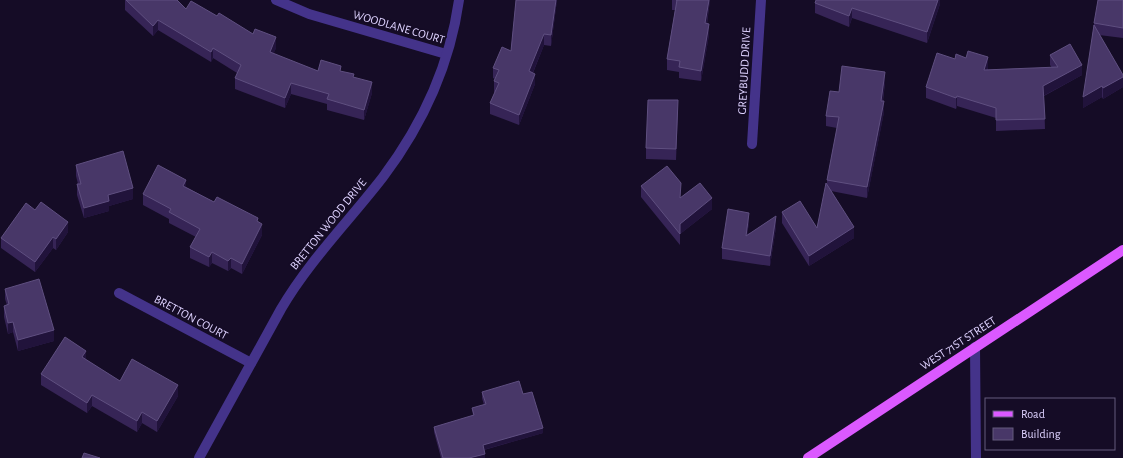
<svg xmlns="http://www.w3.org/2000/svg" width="1123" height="458" font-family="'Alegreya Sans',sans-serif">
<rect width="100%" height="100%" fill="#150c26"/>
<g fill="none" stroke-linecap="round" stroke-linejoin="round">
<g stroke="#44338a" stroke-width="10">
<polyline points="276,0 309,14 446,54"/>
<polyline points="752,144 761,0"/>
<polyline points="119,293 251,363"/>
<polyline points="975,347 976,458"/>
<path d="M 199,458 L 281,309 C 309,261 349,221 383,177 C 422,125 450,64 459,0"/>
</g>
<polyline stroke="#db59ff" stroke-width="10" points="808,458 1123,250"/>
</g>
<g fill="#362456">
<polygon points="125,0 177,0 186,9 217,16 276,48 273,54 318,71 341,71 354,77 372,93 364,120 327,110 327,104 291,94 285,108 235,89 235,78 237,73 213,58 211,62 158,30 153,36 125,10"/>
<polygon points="516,0 557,0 551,46 544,45 533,73 535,84 519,125 490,114 490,103 495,92 494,92 494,81 495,79 493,78 493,68 511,51"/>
<polygon points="672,0 710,0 707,24 709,35 701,81 679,78 679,72 667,70 667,59 675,10 672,10"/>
<polygon points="940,0 940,4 927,43 852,18 849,27 815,13 815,3"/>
<polygon points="1123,0 1123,38 1099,35 1123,75 1123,87 1103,99 1102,97 1083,108 1094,23"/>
<polygon points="1050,55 1082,75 1044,96 1045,129 996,131 996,118 957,106 956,109 926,98 926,87 955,59 988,68 988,70 1052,68 1050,65"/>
<polygon points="885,83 883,101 884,112 867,198 831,191 854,238 809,266 782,223 782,212 817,228 827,184 827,180 837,128 826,126 826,116 839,92"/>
<polygon points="678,111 676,160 646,159 646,148"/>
<polygon points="76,165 133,199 109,206 109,211 84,218 77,195 77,184 78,184 76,176"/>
<polygon points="641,186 681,198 712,209 680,234 680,245 641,197"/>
<polygon points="186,187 214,202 258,222 262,235 242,274 231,268 228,271 212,263 209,267 190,258 190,247 196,237 169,223 169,219 143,205 143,194"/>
<polygon points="35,210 68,232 56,250 53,248 35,272 1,248 1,238"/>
<polygon points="749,223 747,234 776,227 770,266 722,259 722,248"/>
<polygon points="5,289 54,341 18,351 13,332 8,334 4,317 4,306 7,305 5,299"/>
<polygon points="86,360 120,381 178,396 157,432 142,423 137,432 92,406 87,413 41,385 41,374"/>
<polygon points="482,392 523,394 543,433 484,450 485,458 441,458 434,432 434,427 473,416 472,408 484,405 482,398"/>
</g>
<g fill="#21133b">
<polygon points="556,0 557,0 551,46 551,35"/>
<polygon points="709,0 710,0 705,34 705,23"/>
<polygon points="938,0 940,0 940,4 927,43 927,32"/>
<polygon points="852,8 852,18 849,27 849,16"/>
<polygon points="158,20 158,30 153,36 153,26"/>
<polygon points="709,24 709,35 701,81 701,71"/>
<polygon points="544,34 544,45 529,82 529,71"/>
<polygon points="276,37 276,48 270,63 270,52"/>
<polygon points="213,48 213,58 211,62 211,52"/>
<polygon points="988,57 988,68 984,80 984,70"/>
<polygon points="1082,65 1082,75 1043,96 1043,86"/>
<polygon points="885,72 885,83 881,111 881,101"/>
<polygon points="535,74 535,84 519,125 519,115"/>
<polygon points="1123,77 1123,87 1103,99 1103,88"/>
<polygon points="372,82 372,93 364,120 364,110"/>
<polygon points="291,83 291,94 285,108 285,98"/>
<polygon points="1102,86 1102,97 1083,108 1083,97"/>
<polygon points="957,96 957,106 956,109 956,98"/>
<polygon points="884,101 884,112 867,198 867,187"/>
<polygon points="186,180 186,190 183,186"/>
<polygon points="133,188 133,199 109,206 109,211 84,218 84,208 108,195"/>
<polygon points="712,198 712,209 680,234 680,245 680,224"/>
<polygon points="749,213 749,223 746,246 746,236"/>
<polygon points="776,216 776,227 770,266 770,256"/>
<polygon points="68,222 68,232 56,250 56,239"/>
<polygon points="262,224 262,235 242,274 242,264"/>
<polygon points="854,227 854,238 809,266 809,256"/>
<polygon points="53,237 53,248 35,272 35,262"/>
<polygon points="212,252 212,263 209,267 209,257"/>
<polygon points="231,258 231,268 228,271 228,261"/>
<polygon points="13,322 13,332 8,334 8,323"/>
<polygon points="54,330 54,341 18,351 18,340"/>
<polygon points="86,351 86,362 82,357"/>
<polygon points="178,385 178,396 157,432 157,421"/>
<polygon points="92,395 92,406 87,413 87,403"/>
<polygon points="142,412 142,423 137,432 137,421"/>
<polygon points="543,428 543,433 483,450 483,445"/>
<polygon points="485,454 485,458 469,458"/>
</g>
<g fill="#483768" stroke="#5f4f80">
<polygon points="126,0 177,0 186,9 191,1 217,16 219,13 253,34 255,29 276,37 270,52 318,71 321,60 341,66 340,71 354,74 353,77 372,82 364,110 327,99 329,94 291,83 285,98 235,78 241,65 213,48 211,52 158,20 153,26"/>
<polygon points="516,0 556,0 551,35 544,34 529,71 535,74 519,115 490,103 499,83 494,81 499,70 493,68 502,47 511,51"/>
<polygon points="676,0 709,0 705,23 709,24 701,71 679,67 680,61 667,59 677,0"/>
<polygon points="816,0 938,0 927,32 852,8 849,16 815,3"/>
<polygon points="1098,0 1123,0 1123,28 1094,23"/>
<polygon points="1094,25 1123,75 1123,77 1103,88 1102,86 1083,97"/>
<polygon points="1070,44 1082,65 1043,86 1045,119 996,120 996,108 957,96 956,98 926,87 937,53 955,59 956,54 966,58 968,51 988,57 984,70 1058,67 1050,55"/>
<polygon points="842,66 885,72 881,101 884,101 867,187 827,180 839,117 826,116 830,91 839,92"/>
<polygon points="648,100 678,100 676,149 646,148"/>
<polygon points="123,151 133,188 108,195 109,201 84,208 77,184 81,184 76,165"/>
<polygon points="158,165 186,180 183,186 214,202 217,197 258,218 257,221 262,224 242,264 231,258 228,261 212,252 209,257 190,247 200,229 169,212 171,209 143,194"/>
<polygon points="667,166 681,183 680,198 700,183 712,198 680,224 680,234 641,186"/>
<polygon points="826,183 854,227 809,256 782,212 800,201 817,228"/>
<polygon points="41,202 68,222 56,239 53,237 35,262 1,238 26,203 35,210"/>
<polygon points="728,209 749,213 746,236 776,216 770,256 722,248"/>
<polygon points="39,279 54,330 18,340 13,322 8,323 4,306 9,304 5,289"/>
<polygon points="65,337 86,351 82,357 120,381 132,359 178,385 157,421 142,412 137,421 92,395 87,403 41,374"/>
<polygon points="519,381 523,394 532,392 543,428 483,445 485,454 469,458 443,458 434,427 474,415 472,408 486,404 482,392"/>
<polygon points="84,453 100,458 82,458"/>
</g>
<g text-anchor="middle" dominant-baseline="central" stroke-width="3.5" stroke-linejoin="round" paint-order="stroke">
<g font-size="12" fill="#ded2ff" stroke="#150c26">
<text transform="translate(399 27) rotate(16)">WOODLANE COURT</text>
<text transform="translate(744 71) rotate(-87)">GREYBUDD DRIVE</text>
<text transform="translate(328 224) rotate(-51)">BRETTON WOOD DRIVE</text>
<text transform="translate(191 317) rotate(28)">BRETTON COURT</text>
<text transform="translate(958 343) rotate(-33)">WEST 71ST STREET</text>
</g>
</g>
<rect x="985" y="398" width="130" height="52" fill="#150c26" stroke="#655b7d"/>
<rect x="993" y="411" width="20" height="6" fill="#db59ff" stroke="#655b7d"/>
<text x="1021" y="418" font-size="12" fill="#ded2ff">Road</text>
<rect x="993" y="428" width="20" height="12" fill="#483768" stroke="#655b7d"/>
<text x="1021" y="438" font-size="12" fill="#ded2ff">Building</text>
</svg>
